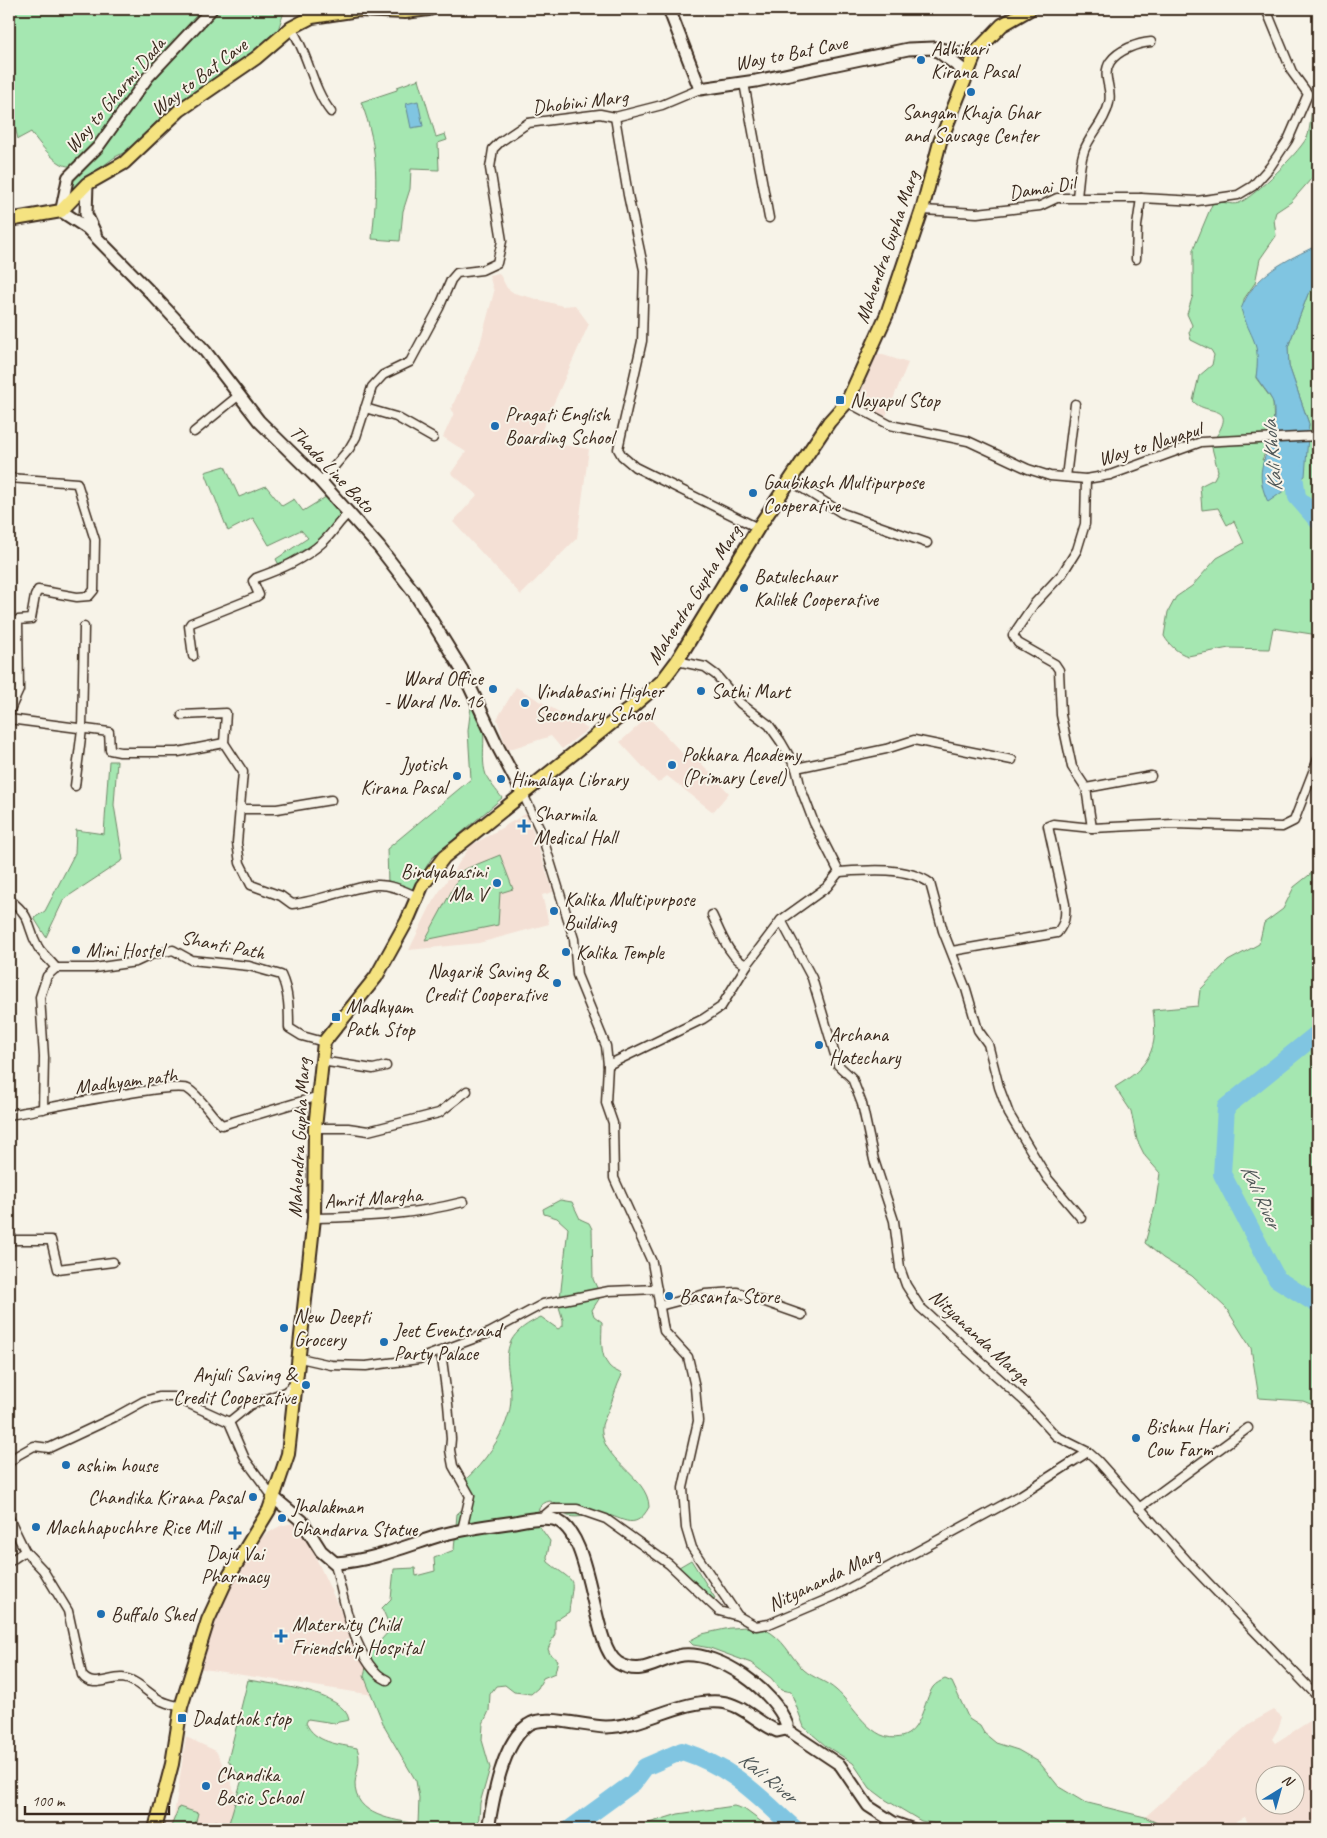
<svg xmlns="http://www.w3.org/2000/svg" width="1327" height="1838" font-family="Caveat,sans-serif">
<rect width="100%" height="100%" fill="#f7f3e8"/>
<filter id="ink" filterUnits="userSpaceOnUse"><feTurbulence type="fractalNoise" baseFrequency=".02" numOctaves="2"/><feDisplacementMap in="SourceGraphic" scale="10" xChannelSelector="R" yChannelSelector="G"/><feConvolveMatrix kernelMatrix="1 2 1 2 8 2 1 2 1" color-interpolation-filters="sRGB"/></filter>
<g filter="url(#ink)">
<g fill="#f4e0d5" fill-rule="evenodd">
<polygon points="499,273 507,288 514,293 563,306 575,305 589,324 540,434 556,444 589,449 577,538 521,595 453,522 477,495 451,473 466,452 443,437 454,413 451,409 480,344 494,292 489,275"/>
<polygon points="877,353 908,363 886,416 856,405"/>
<polygon points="516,687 588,729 562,749 551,736 507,750 497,719"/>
<polygon points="648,717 683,754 688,749 729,793 713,812 667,776 658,783 620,742"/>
<polygon points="527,813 553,892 542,895 549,924 479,943 409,950 433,901 473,842 474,844"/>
<polygon points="294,1523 309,1543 380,1696 197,1668 219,1604 259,1538 280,1526"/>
<path d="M 1274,1710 L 1282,1717 L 1278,1729 L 1272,1739 L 1275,1743 L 1318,1716 L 1318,1818 L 1299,1829 L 1251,1829 L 1245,1817 L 1222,1829 L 1169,1829 L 1145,1817 L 1249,1724 ZM 1264,1776 L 1294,1776 L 1294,1806 L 1264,1806 Z"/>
<polygon points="186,1737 216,1751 227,1773 235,1793 235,1809 227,1829 168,1829 174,1816"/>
</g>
<g fill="#a5e7b1" stroke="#708868">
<path d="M 9,9 L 285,9 L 278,30 L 268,42 L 245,60 L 172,106 L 129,150 L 115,157 L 69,191 L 71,182 L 96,155 C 84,154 81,160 72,165 C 61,172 37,141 31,132 L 18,139 L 9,103 Z"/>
<path d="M 419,79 L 436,137 L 445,134 L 447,140 L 438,143 L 439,170 L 411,169 L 410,189 L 403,211 L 400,241 L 372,239 C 377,190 380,149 361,102 L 397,90 L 397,87 Z"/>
<path d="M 1318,90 L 1318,171 L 1291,202 L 1276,212 L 1274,219 L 1276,236 L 1260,259 L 1255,283 L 1244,299 L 1243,316 L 1252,331 L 1259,356 L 1256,378 L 1273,401 L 1274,433 L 1262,460 L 1306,449 L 1309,424 L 1289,366 L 1288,347 L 1308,294 L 1318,282 L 1318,635 L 1273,628 L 1269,649 L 1229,648 L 1188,656 C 1178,653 1169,645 1164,636 L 1168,612 L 1176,597 L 1192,586 L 1217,558 L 1244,543 L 1234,521 L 1227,525 L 1218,508 L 1202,510 L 1200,486 L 1214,479 L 1218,471 L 1211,444 C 1242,401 1206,417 1193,401 L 1199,376 L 1212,365 L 1214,355 L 1211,350 L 1191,340 L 1189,333 L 1192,325 L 1187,314 L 1193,295 L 1193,250 L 1213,202 C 1222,200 1230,206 1239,203 C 1254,197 1303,149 1308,135 C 1312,120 1310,104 1318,90 Z"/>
<polygon points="225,466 239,497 266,486 282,506 294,499 303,511 329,495 344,512 315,543 279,565 276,559 308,538 301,530 269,545 253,518 228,531 205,472"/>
<path d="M 471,706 C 493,724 478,753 486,775 C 489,782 497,791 502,798 L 431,859 L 411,893 L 388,884 L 387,849 L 471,779 L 468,731 Z"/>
<polygon points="109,761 117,761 114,805 123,860 64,899 46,937 34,918 45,911 75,853 76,830 104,834"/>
<polygon points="500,855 513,889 500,893 498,925 425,940 463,870"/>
<path d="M 1318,868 L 1318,1407 L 1303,1401 L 1259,1398 L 1251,1348 L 1226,1308 L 1192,1276 L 1163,1258 L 1145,1243 L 1155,1207 L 1160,1173 L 1145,1156 L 1137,1140 L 1131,1111 L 1115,1087 C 1149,1067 1159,1049 1153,1010 L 1198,1006 L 1200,990 L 1228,961 L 1259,944 L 1264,923 L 1283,909 L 1294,887 Z"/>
<path d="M 560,1200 L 572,1202 L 580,1219 L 589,1223 L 592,1229 L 593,1279 L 598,1290 L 599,1299 L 592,1310 L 594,1316 L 602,1322 C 602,1337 599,1354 609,1366 C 613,1371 619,1371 622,1375 C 616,1387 613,1399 608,1411 C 606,1416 603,1421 602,1425 C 597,1459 649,1476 649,1507 C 634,1535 620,1514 601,1514 C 584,1515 564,1524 556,1504 L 550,1501 C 539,1503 538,1511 535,1520 L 550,1541 L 547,1557 L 548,1562 C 579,1587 573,1573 569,1612 L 555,1621 L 555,1634 L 548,1649 L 550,1654 L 558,1660 L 555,1673 L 543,1678 L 538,1688 L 531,1694 L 514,1692 L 505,1685 L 496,1686 L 490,1694 L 489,1711 L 483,1724 L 482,1740 L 490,1768 L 480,1803 L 478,1829 L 212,1829 L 215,1821 L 229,1823 L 242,1779 L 228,1760 L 248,1680 C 272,1684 345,1692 349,1720 L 334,1723 L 308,1719 L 306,1723 C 315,1743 338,1744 357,1748 C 362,1760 356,1772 355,1783 C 354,1816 394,1820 418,1824 L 419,1798 L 416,1781 L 385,1728 L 364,1676 L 369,1653 L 391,1629 L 382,1608 L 391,1599 L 394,1569 L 415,1568 L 416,1576 L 435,1571 L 434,1558 L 454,1550 L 457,1514 L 466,1506 L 465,1480 C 484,1463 502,1438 509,1413 C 519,1373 484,1343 541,1317 L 558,1329 L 563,1326 L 563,1320 L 559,1307 L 568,1228 L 557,1218 L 544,1214 L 543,1209 Z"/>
<polygon points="691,1560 715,1598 711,1601 701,1593 679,1567"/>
<path d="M 730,1628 C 740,1628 755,1625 764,1629 C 784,1638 790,1657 804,1670 C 813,1678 826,1681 836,1690 C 854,1705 871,1744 901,1737 C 922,1732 923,1702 933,1687 C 936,1683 941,1681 945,1679 L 952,1682 L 969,1719 L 980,1726 L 984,1733 L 996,1743 L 1018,1750 L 1039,1762 L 1059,1787 L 1084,1802 L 1145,1817 L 1169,1829 L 963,1829 L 921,1821 L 886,1800 L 870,1788 L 853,1763 L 826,1746 L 804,1727 L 791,1692 L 781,1690 L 771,1678 L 751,1663 L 710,1648 L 693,1645 L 689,1641 L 702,1634 Z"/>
<polygon points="734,1806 744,1809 771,1829 630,1829 678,1814"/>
<polygon points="179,1807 198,1813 194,1829 170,1829"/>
</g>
<g fill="#80c5e1" stroke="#648793">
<polygon points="418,101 423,126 411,128 406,104"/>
<path d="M 1318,245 L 1318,282 L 1308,294 L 1288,347 L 1289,366 L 1309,424 L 1305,476 L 1268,502 C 1249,462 1276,453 1274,415 C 1274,410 1274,404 1272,400 C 1268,392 1261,385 1256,377 C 1261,341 1251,340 1241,309 C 1254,274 1287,260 1318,245 Z"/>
</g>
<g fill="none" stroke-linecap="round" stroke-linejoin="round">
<g stroke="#80c5e1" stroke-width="18">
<polyline points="1292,460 1297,497 1318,521"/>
<polyline points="1318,1033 1226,1107 1222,1174 1277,1279 1318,1305"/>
<path d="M 570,1829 L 633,1783 L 645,1767 L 682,1751 C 734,1768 757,1795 795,1829"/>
</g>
<defs>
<g id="minor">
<path d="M 291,28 C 309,54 311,87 331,112"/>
<polyline points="744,83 769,218"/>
<polyline points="615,117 628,195 644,270 642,341 618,449 622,456 635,467 758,528"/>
<path d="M 1077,197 C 1079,182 1079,165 1084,151 C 1090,134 1105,122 1109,103 C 1113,89 1101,76 1110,62 C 1118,50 1138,43 1151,42"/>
<polyline points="922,210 977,213 1040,206 1057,198 1141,198 1197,201 1238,195 1253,186 1270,167 1288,140 1308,94 1292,72 1266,9"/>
<polyline points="1136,259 1137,226 1141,198"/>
<polyline points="847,402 890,425 968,441 1028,469 1050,476 1086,479 1110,475 1201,442 1318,436"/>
<polyline points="365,408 396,417 433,438"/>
<polyline points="194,432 238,396"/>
<polyline points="1066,477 1075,404"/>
<polyline points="9,478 77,483 95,540 94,590 89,596 77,597 38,590 35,596 31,619 18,620 19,690 9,712"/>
<polyline points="1086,479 1085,524 1077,550 1062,574 1034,604 1013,635 1018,643 1055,664 1059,670 1061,715 1072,767 1086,788 1092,828"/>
<polyline points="791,481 842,513 927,543"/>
<polyline points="321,482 349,449 356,437 372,387 383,375 410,362 439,308 451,280 457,273 482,270 497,263 502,241 490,168 493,149 500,142 528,123 600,114 615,117 662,105 700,89"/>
<path d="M 193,656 L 189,626 L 191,623 L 256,597 L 259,595 L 253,581 L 256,578 C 281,569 303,560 323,542 C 333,533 338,522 349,513"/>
<polyline points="677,661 705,667 716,675 740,703 769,725 781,742 796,768 801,789 814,823 839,872"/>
<polyline points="182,715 226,713 224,743"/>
<path d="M 9,719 L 109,732 L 110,750 L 120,752 L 178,752 L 224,743 L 243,772 L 237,843 L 240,863 L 251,885 L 281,896 L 292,904 C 321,901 350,887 376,885 C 391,884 404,891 418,897"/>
<polyline points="796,768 886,749 914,740 1012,760"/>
<polyline points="75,786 82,729 84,627"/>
<polyline points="1086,788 1151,776"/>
<polyline points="523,794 541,832 574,939 577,975 606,1046 608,1065 606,1103 613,1123 614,1178 652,1262 664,1331 688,1357 695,1387 698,1421 683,1488 686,1528 692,1548 738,1616 756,1626 769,1624 835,1596 1021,1495 1088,1452"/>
<polyline points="241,809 277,809 331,800"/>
<polyline points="839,872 827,887 781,920 812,978 838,1065 852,1078 862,1104 874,1160 894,1221 900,1268 906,1285 920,1307 1024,1401 1056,1436 1088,1452 1097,1460 1188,1562 1318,1697"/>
<path d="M 839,872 C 866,870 906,866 930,883 L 943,931 L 966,989 L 978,1030 L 988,1044 L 999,1087 L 1009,1114 L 1048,1179 L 1081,1218"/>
<path d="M 9,899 C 34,919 25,923 38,947 C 42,954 51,961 56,968"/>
<path d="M 712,915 C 720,931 729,959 747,965"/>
<path d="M 952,951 L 1057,933 C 1065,923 1066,916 1065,904 L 1048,826 L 1053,824 L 1092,828 L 1173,824 L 1282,827 L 1294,821 L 1318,759"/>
<polyline points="321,1061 373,1069 386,1066"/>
<polyline points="608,1065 703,1019 721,1007 747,965 781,920"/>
<path d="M 43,1109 L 44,1057 L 40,997 L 47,976 L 56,968 L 94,968 L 136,962 L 151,955 L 173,950 L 191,960 L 249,966 L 281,975 C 289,992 289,1010 289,1028 L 302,1036 L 324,1042"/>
<path d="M 9,1115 C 35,1111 173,1081 188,1089 C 201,1097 210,1115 222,1125 L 319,1096"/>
<polyline points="315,1128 348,1128 368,1131 439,1113 467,1091"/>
<path d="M 314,1218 C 367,1217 412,1215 463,1202"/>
<polyline points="9,1240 51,1240 58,1269 113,1262"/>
<polyline points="659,1306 705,1294 737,1292 802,1315"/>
<polyline points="441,1352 448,1404 451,1439 450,1450 453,1466 470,1496 462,1530"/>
<polyline points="300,1358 331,1365 366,1366 419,1359 489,1333 543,1304 609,1291 657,1289"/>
<polyline points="229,1422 250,1405 285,1392 296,1383"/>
<polyline points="9,1463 18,1455 34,1446 49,1448 115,1417 144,1401 159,1397 174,1397 229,1422 245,1459 273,1497"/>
<polyline points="1139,1508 1248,1428"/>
<path d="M 9,1518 L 25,1551 L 43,1570 L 68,1611 L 82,1675 C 92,1689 107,1678 122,1678 C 137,1679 149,1695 162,1701 C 168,1704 175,1705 181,1707"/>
<polyline points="547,1518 545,1515 552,1509 577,1509 606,1519 669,1564 719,1611 738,1616"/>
<polyline points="9,1562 25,1551"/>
<path d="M 335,1563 C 342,1594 356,1667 387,1680"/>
</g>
<g id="tertiary">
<polyline points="61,211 68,177 98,147 148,77 212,9"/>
<polyline points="786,1729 840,1765 868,1806 893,1822 913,1829"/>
</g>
<g id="secondary">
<polyline points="669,9 700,89 756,81 908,49 934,48 967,73"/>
<polyline points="936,48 959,53 976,52"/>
<polyline points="87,184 86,214 95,233"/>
<polyline points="61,211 87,228 151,293 205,351 259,421 321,482 379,547 414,592 462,670 499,749 523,794"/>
<path d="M 273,1497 L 302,1521 L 321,1551 L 335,1563 C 372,1561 406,1546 441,1535 C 463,1529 485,1526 508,1523 C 522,1521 538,1516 553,1519 C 594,1529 590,1645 618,1663 C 643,1678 659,1658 683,1655 C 720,1652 774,1690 787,1725 L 786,1729 L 777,1731 C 757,1723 743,1704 720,1702 C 680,1699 646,1726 606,1727 C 586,1727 543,1713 528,1725 C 502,1743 493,1799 488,1829"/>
</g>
<g id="primary">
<polyline points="9,220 61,211 87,184 124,163 180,110 256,58 291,28 312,17 358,10 405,12 429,9"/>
<polyline points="155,1829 172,1764 181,1707 208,1620 226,1581 269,1510 288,1454 314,1218 315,1128 324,1042 376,977 407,921 422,886 444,857 633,706 662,681 677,661 758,528 829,422 847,402 887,314 922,210 940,142 976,52 1002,25 1030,9"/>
</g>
</defs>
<use href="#minor" stroke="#3b2a1e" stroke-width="11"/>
<use href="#tertiary" stroke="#3b2a1e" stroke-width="14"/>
<use href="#secondary" stroke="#3b2a1e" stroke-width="15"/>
<use href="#primary" stroke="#3b2a1e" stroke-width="16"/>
<use href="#minor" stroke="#f7f3e8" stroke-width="8"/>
<use href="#tertiary" stroke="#f7f3e8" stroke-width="10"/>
<use href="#secondary" stroke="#f7f3e8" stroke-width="11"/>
<use href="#primary" stroke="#f5e381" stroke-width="12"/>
</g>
</g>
<g fill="#1f6fb2" stroke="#f7f3e8" stroke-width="2">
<circle cx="921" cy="60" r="5"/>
<circle cx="971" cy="92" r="5"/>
<rect x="835" y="395" width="10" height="10" rx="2.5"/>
<circle cx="495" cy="426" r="5"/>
<circle cx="753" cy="493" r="5"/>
<circle cx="744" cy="588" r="5"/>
<circle cx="493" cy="689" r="5"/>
<circle cx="701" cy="691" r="5"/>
<circle cx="525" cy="703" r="5"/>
<circle cx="672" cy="765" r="5"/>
<circle cx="457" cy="776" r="5"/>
<circle cx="501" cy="779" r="5"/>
<path d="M521.5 818.5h5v5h5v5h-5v5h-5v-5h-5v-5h5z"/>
<circle cx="497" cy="883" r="5"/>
<circle cx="554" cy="911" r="5"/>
<circle cx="76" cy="950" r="5"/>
<circle cx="566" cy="952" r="5"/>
<circle cx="557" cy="983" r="5"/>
<rect x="331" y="1012" width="10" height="10" rx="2.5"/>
<circle cx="819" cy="1045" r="5"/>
<circle cx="669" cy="1296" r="5"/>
<circle cx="284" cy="1328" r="5"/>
<circle cx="384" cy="1342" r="5"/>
<circle cx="306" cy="1385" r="5"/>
<circle cx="1136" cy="1438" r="5"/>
<circle cx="66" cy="1465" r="5"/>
<circle cx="253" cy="1497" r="5"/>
<circle cx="282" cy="1518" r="5"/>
<circle cx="36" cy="1527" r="5"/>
<path d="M232.5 1525.5h5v5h5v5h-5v5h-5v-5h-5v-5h5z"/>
<circle cx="101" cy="1614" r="5"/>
<path d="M278.5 1628.5h5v5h5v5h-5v5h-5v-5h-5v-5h5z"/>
<rect x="177" y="1713" width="10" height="10" rx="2.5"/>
<circle cx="206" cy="1786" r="5"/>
</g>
<g text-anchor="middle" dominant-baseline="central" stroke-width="4" stroke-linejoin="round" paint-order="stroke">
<g font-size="20" fill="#3b2a1e" stroke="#f7f3e8" text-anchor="start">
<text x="931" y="48">Adhikari<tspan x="931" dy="23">Kirana Pasal</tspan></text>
<text x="971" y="112" text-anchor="middle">Sangam Khaja Ghar<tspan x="971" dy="23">and Sausage Center</tspan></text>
<text x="850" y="400">Nayapul Stop</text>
<text x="505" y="414">Pragati English<tspan x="505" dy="23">Boarding School</tspan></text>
<text x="763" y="482">Gaubikash Multipurpose<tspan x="763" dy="23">Cooperative</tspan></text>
<text x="754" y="576">Batulechaur<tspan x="754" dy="23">Kalilek Cooperative</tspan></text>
<text x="483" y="678" text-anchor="end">Ward Office<tspan x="483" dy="23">- Ward No. 16</tspan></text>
<text x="535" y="691">Vindabasini Higher<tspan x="535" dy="23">Secondary School</tspan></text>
<text x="711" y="691">Sathi Mart</text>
<text x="682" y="754">Pokhara Academy<tspan x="682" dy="23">(Primary Level)</tspan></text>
<text x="447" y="764" text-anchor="end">Jyotish<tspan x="447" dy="23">Kirana Pasal</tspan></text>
<text x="511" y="779">Himalaya Library</text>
<text x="534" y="814">Sharmila<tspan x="534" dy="23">Medical Hall</tspan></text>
<text x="487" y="871" text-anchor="end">Bindyabasini<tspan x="487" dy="23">Ma V</tspan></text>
<text x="564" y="899">Kalika Multipurpose<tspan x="564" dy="23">Building</tspan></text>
<text x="86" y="950">Mini Hostel</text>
<text x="576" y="952">Kalika Temple</text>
<text x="547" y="971" text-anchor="end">Nagarik Saving &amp;<tspan x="547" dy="23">Credit Cooperative</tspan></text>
<text x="346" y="1006">Madhyam<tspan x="346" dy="23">Path Stop</tspan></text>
<text x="829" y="1034">Archana<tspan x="829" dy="23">Hatechary</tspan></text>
<text x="679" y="1296">Basanta Store</text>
<text x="294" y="1316">New Deepti<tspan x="294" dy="23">Grocery</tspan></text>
<text x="394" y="1330">Jeet Events and<tspan x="394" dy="23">Party Palace</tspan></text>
<text x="296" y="1374" text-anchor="end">Anjuli Saving &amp;<tspan x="296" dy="23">Credit Cooperative</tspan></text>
<text x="1146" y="1426">Bishnu Hari<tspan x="1146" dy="23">Cow Farm</tspan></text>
<text x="76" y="1465">ashim house</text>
<text x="243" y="1497" text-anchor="end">Chandika Kirana Pasal</text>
<text x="292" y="1506">Jhalakman<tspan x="292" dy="23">Ghandarva Statue</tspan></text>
<text x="46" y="1527">Machhapuchhre Rice Mill</text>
<text x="235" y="1553" text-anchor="middle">Daju Vai<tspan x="235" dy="23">Pharmacy</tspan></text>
<text x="111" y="1614">Buffalo Shed</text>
<text x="292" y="1624">Maternity Child<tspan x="292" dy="23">Friendship Hospital</tspan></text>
<text x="192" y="1718">Dadathok stop</text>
<text x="216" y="1774">Chandika<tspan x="216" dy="23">Basic School</tspan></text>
</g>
<g font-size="20" fill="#3b2a1e" stroke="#f7f3e8">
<text transform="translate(791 53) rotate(-11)">Way to Bat Cave</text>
<text transform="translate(199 77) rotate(-37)">Way to Bat Cave</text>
<text transform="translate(115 95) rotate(-50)">Way to Gharmi Dada</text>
<text transform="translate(580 102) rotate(-7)">Dhobini Marg</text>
<text transform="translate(1042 188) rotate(-9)">Damai Dil</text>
<text transform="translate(887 247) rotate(-71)">Mahendra Gupha Marg</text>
<text transform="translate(1150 444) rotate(-17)">Way to Nayapul</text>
<text transform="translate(332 469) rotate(46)">Thado Line Bato</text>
<text transform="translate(694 595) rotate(-58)">Mahendra Gupha Marg</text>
<text transform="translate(223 945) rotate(11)">Shanti Path</text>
<text transform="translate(126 1081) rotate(-7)">Madhyam path</text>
<text transform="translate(299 1138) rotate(-87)">Mahendra Gupha Marg</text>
<text transform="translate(373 1198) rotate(-4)">Amrit Margha</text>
<text transform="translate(980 1337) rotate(43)">Nityananda Marga</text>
<text transform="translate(824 1579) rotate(-26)">Nityananda Marg</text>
</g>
<g font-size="21" font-style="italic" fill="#505858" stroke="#f7f3e8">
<text transform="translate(1272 456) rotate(-95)">Kali Khola</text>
<text transform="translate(1261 1196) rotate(65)">Kali River</text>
<text transform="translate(768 1777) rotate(39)">Kali River</text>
</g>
</g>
<rect width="1327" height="1838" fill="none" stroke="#f7f3e8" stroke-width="30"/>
<rect x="15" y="15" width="1297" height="1808" fill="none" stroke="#3b2a1e" stroke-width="2" filter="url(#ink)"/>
<g transform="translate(1280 1790) rotate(37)"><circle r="24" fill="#f7f3e8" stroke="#aca397"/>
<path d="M0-4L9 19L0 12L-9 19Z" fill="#1f6fb2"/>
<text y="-8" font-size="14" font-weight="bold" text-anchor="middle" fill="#3b2a1e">N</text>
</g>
<path d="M25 1806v8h144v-8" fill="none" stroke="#3b2a1e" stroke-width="2.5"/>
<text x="32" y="1806" font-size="15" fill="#3b2a1e" stroke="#f7f3e8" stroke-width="4" paint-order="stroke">100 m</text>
</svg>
